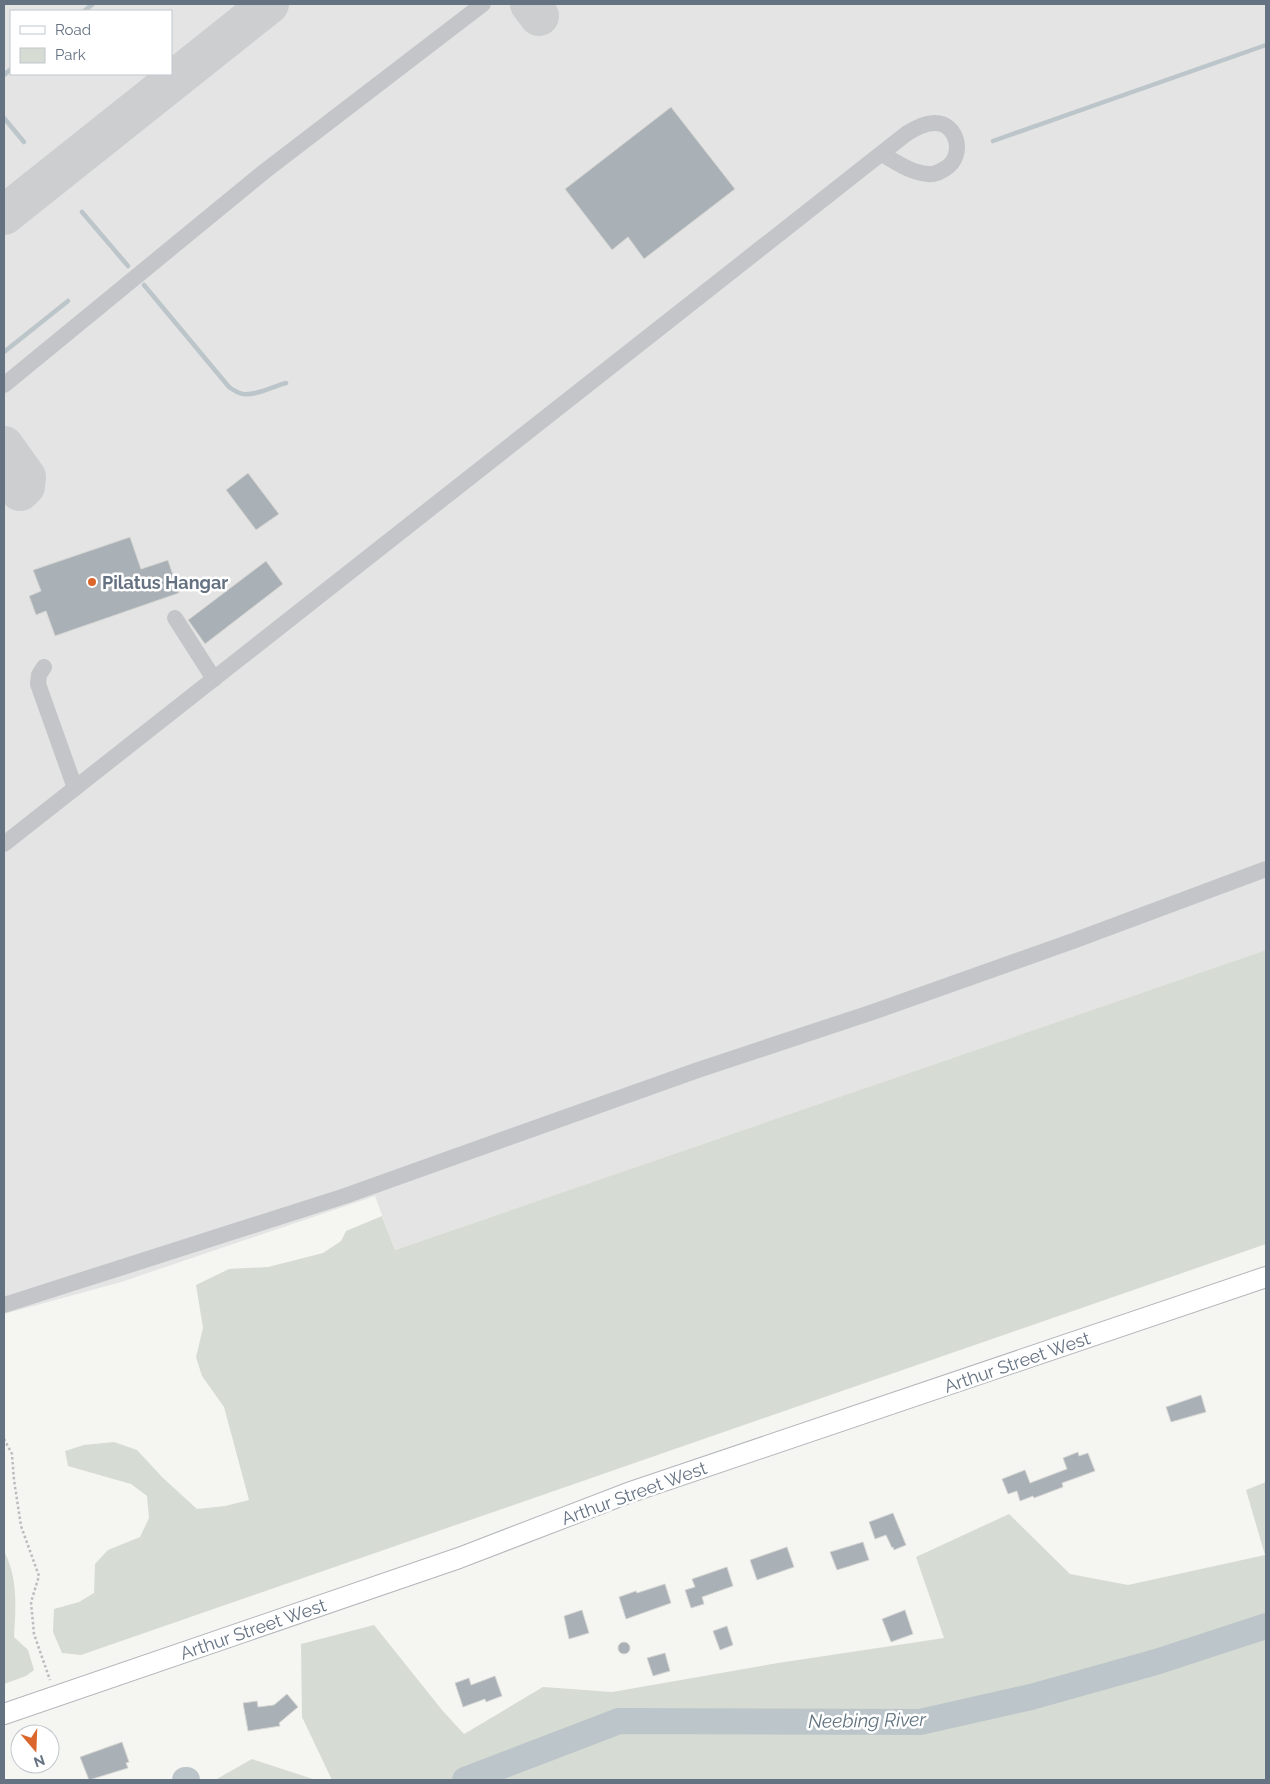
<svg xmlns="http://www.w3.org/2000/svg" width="1270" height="1784" font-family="Raleway,sans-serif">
<rect width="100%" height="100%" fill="#f5f5f2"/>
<path fill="#e3e4e3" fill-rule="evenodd" d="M 4,4 L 1266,4 L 1266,950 L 395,1250 L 375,1196 L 121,1282 L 4,1314 ZM 11,11 L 171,11 L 171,74 L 11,74 Z"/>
<g fill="#d6dcd3">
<polygon points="1266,950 1266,1244 81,1655 62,1653 53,1632 54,1609 79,1602 94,1593 95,1564 108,1550 140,1537 149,1518 147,1496 131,1484 68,1466 65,1451 84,1445 114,1442 137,1450 163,1478 197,1509 225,1506 249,1500 224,1407 202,1376 196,1357 203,1328 196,1285 229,1269 268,1267 323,1253 341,1241 346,1231 382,1216 395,1250"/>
<polygon points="1266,1482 1266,1780 332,1780 302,1717 301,1644 374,1625 442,1710 464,1734 543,1687 612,1692 778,1663 944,1638 916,1557 1009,1514 1070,1574 1128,1585 1265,1555 1246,1490"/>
<path d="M 4,1551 C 18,1578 16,1607 14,1637 L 28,1650 L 34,1670 L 26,1676 L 4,1684 Z"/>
<polygon points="252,1759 316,1780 215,1780"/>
</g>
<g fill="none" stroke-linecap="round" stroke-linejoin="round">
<g stroke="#bcc5ca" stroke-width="4.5">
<polyline points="84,11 93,4"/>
<polyline points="4,75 11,69"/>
<polyline points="4,118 24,142"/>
<polyline points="993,141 1266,45"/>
<polyline points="82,212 128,266"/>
<path d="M 144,285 L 229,387 C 233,390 238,393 243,394 C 256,396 274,386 286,383"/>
<polyline points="4,352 68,301"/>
</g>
<g stroke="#bcc5ca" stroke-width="26">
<polyline points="185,1780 187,1780"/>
<polyline points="465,1780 619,1721 920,1722 1031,1697 1156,1662 1266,1626"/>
</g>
<g stroke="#ccced0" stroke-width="40">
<polyline points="530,4 539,16"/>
<polyline points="4,215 269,4"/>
<polyline points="4,446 26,477 25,486 20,491"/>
</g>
</g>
<g fill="#a9b0b6" stroke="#d6d7d4">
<polygon points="671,107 735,189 644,259 628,237 612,250 565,189"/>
<polygon points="248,473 279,514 256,530 226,490"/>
<polygon points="130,537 141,569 168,560 179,593 55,636 46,611 36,615 29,596 41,591 33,570"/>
<polygon points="266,561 283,584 205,644 188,620"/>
<polygon points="1201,1395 1206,1412 1171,1422 1166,1407"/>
<polygon points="1078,1452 1079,1456 1088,1453 1095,1471 1062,1483 1063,1487 1034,1498 1033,1496 1020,1501 1017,1491 1008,1494 1002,1479 1025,1470 1030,1483 1067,1469 1063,1458"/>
<polygon points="893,1513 906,1545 894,1550 893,1547 892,1548 886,1535 875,1539 869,1522"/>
<polygon points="863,1542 869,1560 837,1570 830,1552"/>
<polygon points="787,1547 794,1567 757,1580 750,1560"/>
<polygon points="727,1567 733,1586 702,1597 704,1604 691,1608 685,1590 695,1587 692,1579"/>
<polygon points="665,1584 671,1603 626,1619 619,1597 636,1591 637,1593"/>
<polygon points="582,1610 589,1633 569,1639 564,1616"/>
<polygon points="905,1610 913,1634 891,1642 882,1619"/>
<polygon points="727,1626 733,1645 720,1650 713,1631"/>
<circle cx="624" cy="1648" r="6"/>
<polygon points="665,1653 670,1671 653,1676 647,1658"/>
<polygon points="495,1676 502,1696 486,1702 485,1699 463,1707 455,1683 469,1678 471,1685"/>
<polygon points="287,1694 298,1707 279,1723 280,1726 248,1731 243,1703 257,1701 258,1707 274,1705"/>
<polygon points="122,1742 129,1762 126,1763 128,1768 89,1780 80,1757"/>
</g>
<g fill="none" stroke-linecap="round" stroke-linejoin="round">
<defs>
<polyline id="major" points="4,1714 459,1558 628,1493 1266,1277"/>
</defs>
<use href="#major" stroke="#b3b7bb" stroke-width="22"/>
<polyline stroke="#babcbe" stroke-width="2.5" stroke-dasharray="2.5 2.5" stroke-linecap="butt" points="4,1439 12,1454 14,1480 21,1526 39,1576 31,1602 34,1634 50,1680"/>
<g stroke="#c3c5c9" stroke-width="16">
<polyline points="4,385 265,171 483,4"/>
<polyline points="175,618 214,679"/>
<polyline points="44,667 39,675 38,684 75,788"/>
<path d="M 4,844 L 906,134 C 915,128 924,123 935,123 C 958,123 965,156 946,168 C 940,172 935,175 928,174 C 911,173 896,162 882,154"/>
<polyline points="4,1305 345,1196 698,1070 870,1013 1073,941 1266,869"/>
</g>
<use href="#major" stroke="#fff" stroke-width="20"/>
</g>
<circle fill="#db662c" stroke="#fff" stroke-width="2" cx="92" cy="582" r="5"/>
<g text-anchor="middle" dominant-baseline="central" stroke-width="5" stroke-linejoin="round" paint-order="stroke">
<g font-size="18" font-weight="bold" fill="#657282" stroke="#fff" text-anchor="start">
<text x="102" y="582">Pilatus Hangar</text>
</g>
<g font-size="18" fill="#657282" stroke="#fff">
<text transform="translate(1017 1362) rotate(-19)">Arthur Street West</text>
<text transform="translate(634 1493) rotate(-20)">Arthur Street West</text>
<text transform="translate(253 1629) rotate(-19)">Arthur Street West</text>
</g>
<g font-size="19" font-style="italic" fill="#61737f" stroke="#fff">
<text transform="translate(867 1720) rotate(-1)">Neebing River</text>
</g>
</g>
<rect width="1270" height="1784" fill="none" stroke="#657282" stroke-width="10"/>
<rect x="10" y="10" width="162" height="65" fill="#ffffff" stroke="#c1c7cd"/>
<rect x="20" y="26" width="25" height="8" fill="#ffffff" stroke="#c1c7cd"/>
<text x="55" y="35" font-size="15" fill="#657282">Road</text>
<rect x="20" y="48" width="25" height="15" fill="#d6dcd3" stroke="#c1c7cd"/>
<text x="55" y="60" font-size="15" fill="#657282">Park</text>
<g transform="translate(35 1749) rotate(161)"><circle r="24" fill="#ffffff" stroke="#c1c7cd"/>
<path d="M0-4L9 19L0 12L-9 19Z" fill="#db662c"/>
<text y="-8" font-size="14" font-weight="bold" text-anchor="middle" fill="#657282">N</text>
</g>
</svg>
